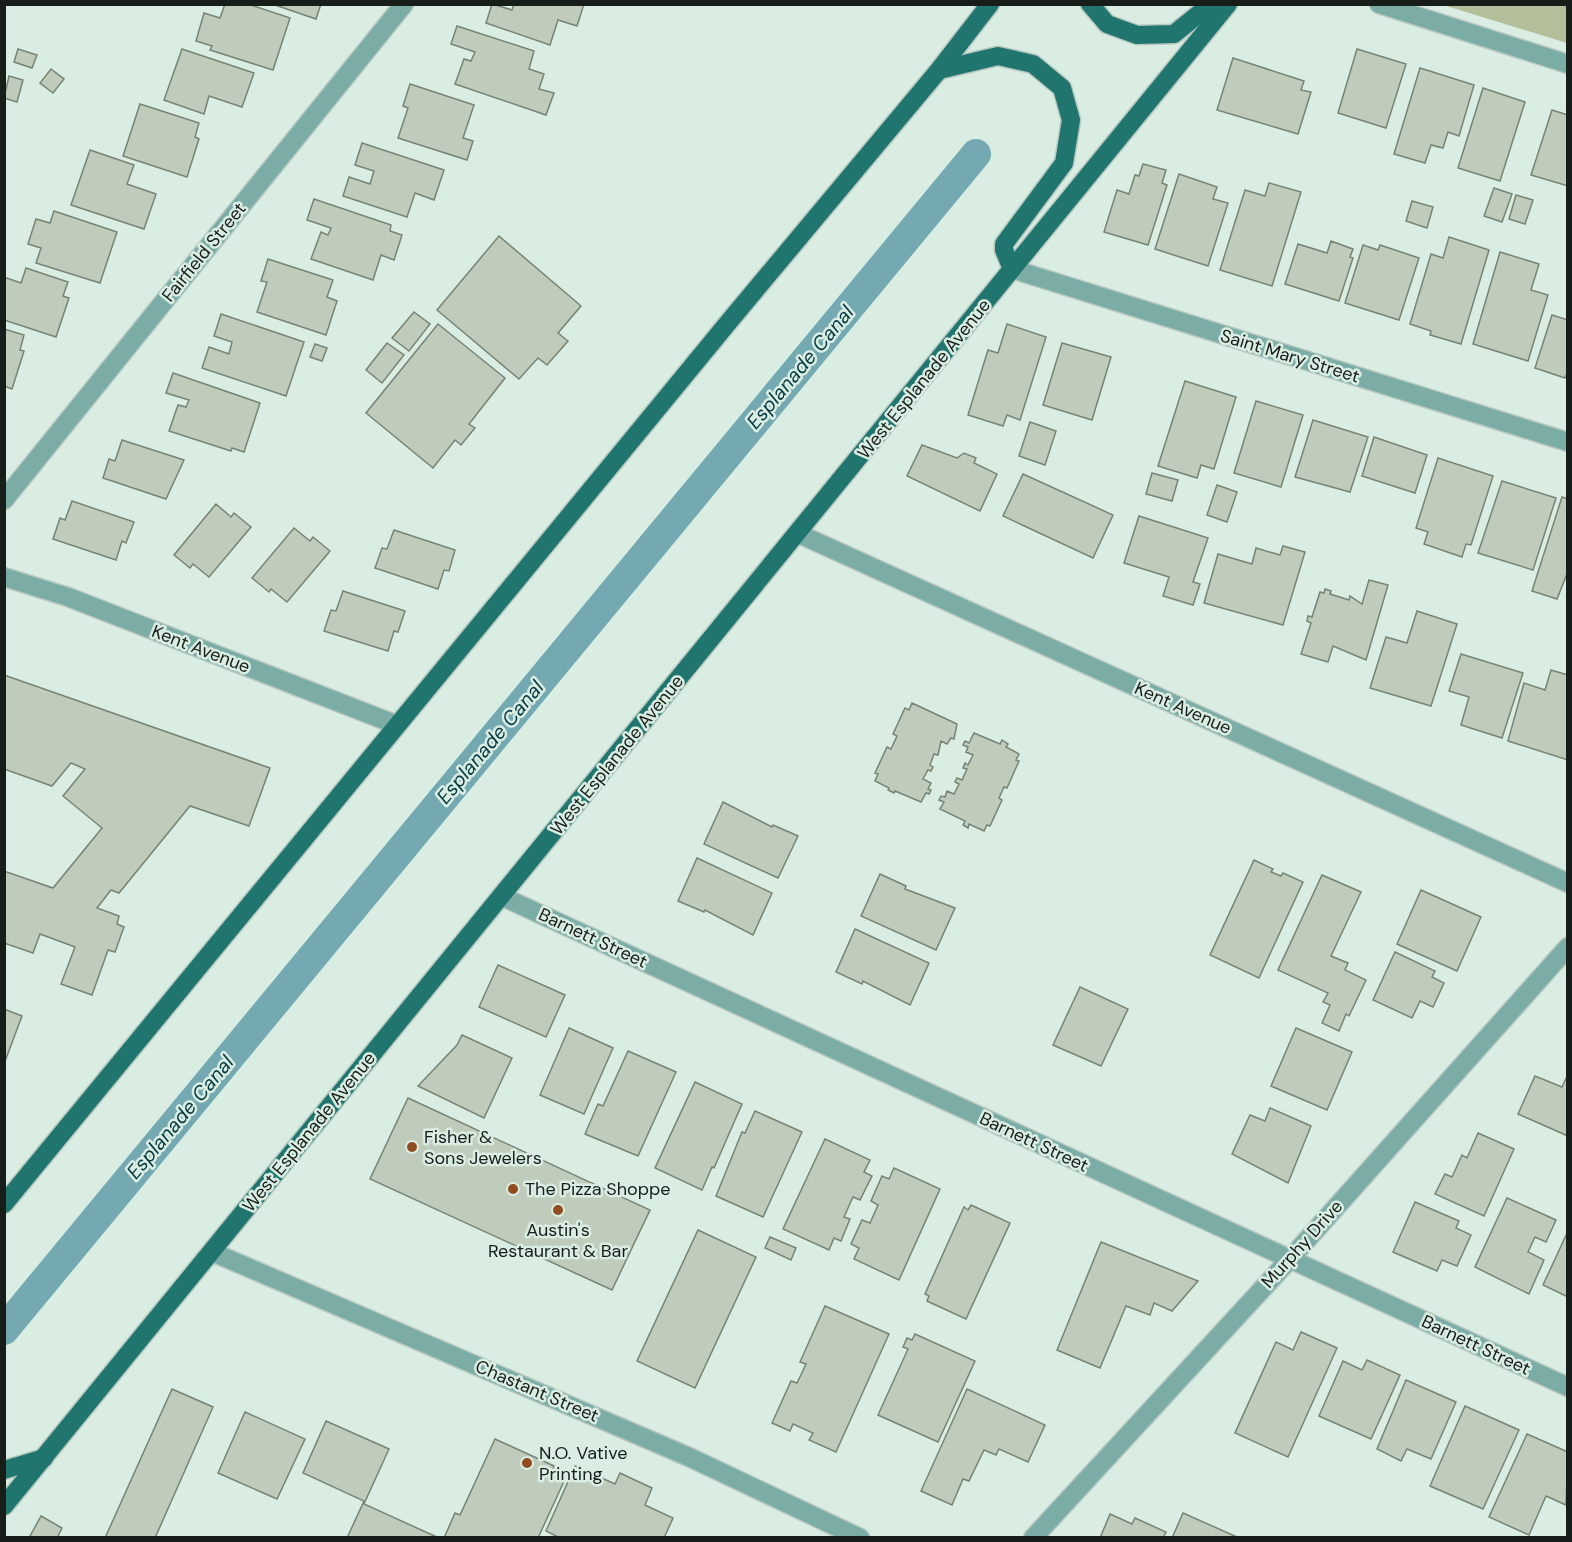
<svg xmlns="http://www.w3.org/2000/svg" width="1572" height="1542" font-family="'DM Sans',sans-serif">
<rect width="100%" height="100%" fill="#d9ede3"/>
<polygon fill="#b5be9b" points="1443,5 1567,5 1567,43"/>
<g fill="none" stroke-linecap="round" stroke-linejoin="round">
<polyline stroke="#74a9b2" stroke-width="30" points="4,1330 976,154"/>
</g>
<g fill="#bfccbc" stroke="#778475" stroke-width="1.5">
<polygon points="225,4 248,4 290,18 273,70 210,50 212,46 196,41 204,13 220,18"/>
<polygon points="272,4 321,4 316,19"/>
<polygon points="492,4 512,10 514,4 584,4 577,26 558,20 550,45 486,23"/>
<polygon points="457,26 534,51 529,69 544,74 539,89 554,93 546,115 455,84 464,59 471,61 475,52 451,44"/>
<polygon points="18,49 37,55 32,68 14,62"/>
<polygon points="182,49 254,73 242,107 209,96 204,114 164,100"/>
<polygon points="1357,49 1406,64 1386,128 1338,113"/>
<polygon points="1233,58 1304,81 1301,90 1311,92 1298,134 1217,110"/>
<polygon points="1420,68 1474,85 1459,136 1448,132 1443,148 1431,145 1425,163 1394,154"/>
<polygon points="51,69 64,79 53,93 40,83"/>
<polygon points="9,76 23,80 17,102 4,98"/>
<polygon points="410,84 474,105 463,138 473,141 467,160 398,138 408,108 403,106"/>
<polygon points="1483,88 1525,102 1500,181 1458,168"/>
<polygon points="140,104 199,123 195,137 199,139 187,177 123,156"/>
<polygon points="1552,110 1568,115 1568,186 1531,175"/>
<polygon points="362,143 444,170 434,200 415,193 407,217 343,196 349,177 370,184 374,171 355,165"/>
<polygon points="90,150 134,165 127,184 156,194 144,229 71,205"/>
<polygon points="1143,164 1166,170 1162,183 1167,185 1148,245 1104,232 1117,190 1129,194 1135,175 1139,176"/>
<polygon points="1179,174 1217,187 1213,199 1228,203 1208,266 1155,249"/>
<polygon points="1269,183 1301,192 1272,286 1220,270 1245,190 1265,196"/>
<polygon points="1494,188 1512,194 1502,222 1484,216"/>
<polygon points="1516,195 1533,200 1525,224 1509,219"/>
<polygon points="314,199 391,225 390,231 402,235 394,260 381,255 373,280 311,259 321,232 328,235 331,228 307,220"/>
<polygon points="1412,201 1433,207 1427,228 1406,221"/>
<polygon points="54,211 117,232 100,283 36,263 41,248 28,244 36,219 50,223"/>
<polygon points="499,236 581,306 558,333 568,341 547,365 538,358 519,379 437,310"/>
<polygon points="1449,237 1489,250 1461,344 1430,335 1431,331 1410,324 1431,254 1443,258"/>
<polygon points="1331,241 1353,249 1350,257 1353,258 1339,301 1285,284 1298,244 1327,253"/>
<polygon points="1363,245 1378,250 1380,245 1419,258 1399,320 1345,303"/>
<polygon points="1500,252 1539,264 1531,290 1548,295 1528,361 1473,344"/>
<polygon points="268,259 333,280 327,297 337,301 326,335 257,312 267,282 261,281"/>
<polygon points="26,268 68,282 63,296 69,298 56,337 4,320 4,277 21,283"/>
<polygon points="414,312 430,324 409,351 392,338"/>
<polygon points="221,314 304,342 286,396 202,368 209,347 229,354 232,342 214,336"/>
<polygon points="1552,315 1568,320 1568,370 1565,378 1535,368"/>
<polygon points="438,324 505,378 469,424 475,428 461,445 455,440 433,468 366,413"/>
<polygon points="1007,324 1046,337 1020,420 1007,415 1003,426 968,415 988,350 998,353"/>
<polygon points="4,329 24,335 20,350 24,351 12,389 4,386"/>
<polygon points="387,343 404,355 382,383 366,370"/>
<polygon points="1062,343 1111,357 1092,420 1043,405"/>
<polygon points="315,344 327,348 322,361 310,357"/>
<polygon points="173,373 260,403 244,452 232,448 231,451 169,431 178,405 186,407 189,400 166,393"/>
<polygon points="1185,381 1236,397 1214,469 1201,465 1197,478 1158,466"/>
<polygon points="1256,401 1303,415 1281,487 1234,473"/>
<polygon points="1313,420 1368,437 1350,492 1295,477"/>
<polygon points="1030,422 1056,431 1045,465 1019,456"/>
<polygon points="1374,437 1427,455 1415,493 1362,476"/>
<polygon points="122,440 184,460 166,499 103,478 109,459 115,461"/>
<polygon points="922,445 957,458 964,453 976,458 974,463 997,474 980,511 907,476"/>
<polygon points="1438,458 1493,476 1471,545 1466,544 1462,557 1424,544 1428,532 1416,528"/>
<polygon points="1152,473 1178,480 1172,501 1146,494"/>
<polygon points="1023,474 1113,515 1093,558 1003,516"/>
<polygon points="1502,481 1556,498 1533,570 1478,553"/>
<polygon points="1217,485 1237,492 1227,522 1207,515"/>
<polygon points="1562,497 1568,499 1568,571 1557,599 1532,591"/>
<polygon points="72,501 134,522 126,543 122,541 116,560 53,539 60,518 65,520"/>
<polygon points="216,504 231,517 234,513 251,527 209,577 193,564 190,568 174,555"/>
<polygon points="1139,516 1208,538 1193,582 1200,584 1193,605 1163,596 1169,577 1124,563"/>
<polygon points="294,528 310,541 313,537 330,551 287,602 271,589 269,592 252,578"/>
<polygon points="394,530 455,550 449,571 444,570 438,589 375,568 382,548 387,549"/>
<polygon points="1283,546 1305,552 1283,625 1204,603 1218,554 1252,564 1256,548 1280,555"/>
<polygon points="1369,580 1388,585 1366,660 1333,646 1328,662 1301,654 1311,623 1307,621 1308,616 1312,617 1320,592 1324,593 1325,589 1331,591 1330,594 1349,600 1350,596 1362,604"/>
<polygon points="343,591 405,611 398,632 394,631 388,651 324,631 331,610 336,611"/>
<polygon points="1417,611 1457,624 1431,706 1370,688 1386,637 1407,643"/>
<polygon points="1461,654 1523,673 1502,738 1461,725 1469,697 1449,691"/>
<polygon points="1551,670 1568,675 1568,760 1508,741 1524,683 1545,690"/>
<polygon points="4,675 270,768 249,826 190,806 119,893 111,890 97,908 119,916 117,924 124,927 115,952 108,950 92,995 61,984 75,947 40,934 33,953 4,943 4,871 53,888 102,828 63,796 85,769 71,763 52,786 4,769"/>
<polygon points="912,703 957,724 954,739 951,738 947,744 941,741 938,755 934,754 930,765 933,767 931,771 928,770 923,779 931,783 928,789 931,790 929,794 926,793 921,802 895,791 894,793 888,790 889,788 875,781 878,774 875,773 887,747 891,749 897,736 893,734 905,708 909,710"/>
<polygon points="974,733 1000,744 1002,740 1008,744 1006,747 1019,754 1016,760 1019,761 1007,788 1004,787 999,798 1002,800 990,826 987,825 984,831 969,824 968,828 963,825 965,821 940,809 944,802 939,800 941,796 945,797 947,791 954,794 959,784 955,782 957,778 962,780 967,769 963,768 965,763 968,765 973,755 966,752 968,747 963,745 965,741 969,743"/>
<polygon points="723,802 772,827 773,825 798,836 778,878 704,844"/>
<polygon points="697,858 772,893 753,935 705,910 704,912 678,901"/>
<polygon points="1254,860 1273,869 1271,872 1281,876 1283,873 1303,882 1259,978 1210,955"/>
<polygon points="880,874 906,886 905,889 955,908 936,950 861,916"/>
<polygon points="1322,875 1361,892 1331,956 1348,963 1345,970 1366,980 1349,1016 1346,1014 1339,1031 1322,1023 1330,1005 1323,1002 1328,993 1278,970"/>
<polygon points="1421,890 1481,917 1457,971 1397,944"/>
<polygon points="855,929 929,963 910,1005 863,981 862,984 836,972"/>
<polygon points="1395,952 1435,971 1432,977 1444,983 1433,1007 1420,1001 1412,1018 1373,1000"/>
<polygon points="498,965 565,995 546,1037 479,1007"/>
<polygon points="1080,987 1128,1009 1101,1066 1053,1045"/>
<polygon points="4,1009 22,1016 4,1064"/>
<polygon points="569,1028 613,1048 584,1114 540,1095"/>
<polygon points="1296,1028 1352,1052 1327,1110 1271,1086"/>
<polygon points="462,1035 512,1058 484,1118 418,1086 457,1045"/>
<polygon points="628,1051 676,1072 638,1156 585,1134 598,1104 603,1106"/>
<polygon points="1568,1074 1568,1136 1518,1114 1535,1076 1562,1087"/>
<polygon points="695,1082 742,1104 714,1168 712,1167 702,1190 655,1168"/>
<polygon points="408,1098 650,1210 612,1290 370,1179"/>
<polygon points="1270,1108 1311,1126 1288,1183 1232,1154 1250,1115 1265,1121"/>
<polygon points="755,1111 802,1132 763,1217 716,1196 742,1132 745,1133"/>
<polygon points="1478,1133 1514,1149 1484,1216 1435,1194 1445,1174 1452,1177 1462,1155 1467,1158"/>
<polygon points="825,1139 870,1160 864,1172 872,1176 860,1200 853,1197 844,1217 850,1219 841,1241 834,1238 829,1250 783,1229"/>
<polygon points="894,1168 940,1189 899,1280 854,1259 859,1248 851,1244 862,1220 870,1223 878,1205 871,1201 882,1176 889,1179"/>
<polygon points="1507,1198 1556,1220 1546,1242 1535,1237 1528,1252 1544,1260 1529,1294 1475,1267"/>
<polygon points="1415,1202 1459,1221 1456,1228 1471,1235 1457,1266 1442,1260 1437,1271 1393,1252"/>
<polygon points="971,1205 1010,1223 966,1319 927,1301 929,1296 925,1294 964,1207 968,1210"/>
<polygon points="698,1230 756,1257 695,1388 637,1361"/>
<polygon points="1568,1231 1568,1297 1543,1285"/>
<polygon points="770,1237 796,1248 791,1260 765,1248"/>
<polygon points="1101,1242 1198,1281 1172,1311 1154,1303 1150,1315 1126,1306 1100,1368 1057,1350"/>
<polygon points="825,1306 889,1334 836,1452 809,1440 813,1433 793,1424 790,1431 772,1423 791,1381 797,1383 806,1364 800,1362"/>
<polygon points="1301,1332 1337,1348 1288,1457 1235,1433 1276,1342 1293,1350"/>
<polygon points="915,1334 975,1361 938,1442 878,1415 908,1349 903,1347 907,1338 912,1340"/>
<polygon points="1367,1360 1400,1375 1371,1439 1319,1416 1343,1361 1362,1370"/>
<polygon points="1406,1380 1456,1402 1431,1459 1407,1449 1401,1461 1377,1449"/>
<polygon points="172,1389 213,1407 155,1538 105,1538"/>
<polygon points="967,1389 1045,1425 1028,1462 999,1449 996,1455 984,1450 969,1481 963,1479 952,1505 921,1491"/>
<polygon points="1465,1406 1519,1430 1483,1509 1430,1486"/>
<polygon points="245,1412 305,1439 277,1499 218,1473"/>
<polygon points="326,1421 389,1449 364,1504 439,1538 347,1538 364,1501 303,1473"/>
<polygon points="1527,1434 1568,1452 1566,1505 1546,1496 1529,1535 1489,1517"/>
<polygon points="495,1439 554,1466 552,1471 566,1477 538,1538 444,1538 455,1513 460,1515"/>
<polygon points="575,1466 615,1484 620,1473 652,1488 645,1505 673,1518 664,1538 560,1538 546,1531"/>
<polygon points="1183,1513 1237,1537 1237,1538 1172,1538"/>
<polygon points="1110,1514 1132,1524 1135,1518 1166,1532 1163,1538 1100,1538"/>
<polygon points="41,1516 62,1528 57,1538 29,1538"/>
</g>
<g fill="none" stroke-linecap="round" stroke-linejoin="round">
<defs>
<g id="minor">
<polyline points="1379,4 1568,64"/>
<polyline points="1012,269 1568,442"/>
<polyline points="4,500 404,4"/>
<polyline points="799,534 1568,883"/>
<polyline points="4,577 68,597 397,725"/>
<polyline points="501,896 1568,1387"/>
<polyline points="212,1252 689,1457 860,1538"/>
<polyline points="1033,1538 1289,1260 1568,947"/>
</g>
<g id="major">
<polyline points="1090,4 1107,24 1137,35 1174,34 1211,4"/>
<polyline points="939,70 998,56 1033,64 1062,88 1071,120 1064,163 1004,244 1004,250 1012,269"/>
<polyline points="4,1204 727,324 939,70 990,4"/>
<polyline points="4,1470 44,1458"/>
<polyline points="4,1506 1228,4"/>
</g>
</defs>
<use href="#minor" stroke="#b6c8bf" stroke-width="21"/>
<use href="#major" stroke="#b6c8bf" stroke-width="21"/>
<use href="#minor" stroke="#7baca6" stroke-width="18"/>
<use href="#major" stroke="#20766e" stroke-width="18"/>
</g>
<g fill="#914d20" stroke="#d9ede3" stroke-width="2">
<circle cx="412" cy="1147" r="6"/>
<circle cx="513" cy="1189" r="6"/>
<circle cx="558" cy="1210" r="6"/>
<circle cx="527" cy="1463" r="6"/>
</g>
<g text-anchor="middle" dominant-baseline="central" stroke-width="5" stroke-linejoin="round" paint-order="stroke">
<g font-size="18" fill="#171e1a" stroke="#d9ede3">
<text transform="translate(204 252) rotate(-51)">Fairfield Street</text>
<text transform="translate(1290 356) rotate(17)">Saint Mary Street</text>
<text transform="translate(924 379) rotate(-51)">West Esplanade Avenue</text>
<text transform="translate(201 649) rotate(21)">Kent Avenue</text>
<text transform="translate(1183 708) rotate(24)">Kent Avenue</text>
<text transform="translate(617 755) rotate(-51)">West Esplanade Avenue</text>
<text transform="translate(593 938) rotate(25)">Barnett Street</text>
<text transform="translate(309 1132) rotate(-51)">West Esplanade Avenue</text>
<text transform="translate(1034 1142) rotate(25)">Barnett Street</text>
<text transform="translate(1302 1244) rotate(-48)">Murphy Drive</text>
<text transform="translate(1476 1345) rotate(25)">Barnett Street</text>
<text transform="translate(537 1391) rotate(23)">Chastant Street</text>
</g>
<g font-size="18" fill="#171e1a" stroke="#d9ede3" text-anchor="start">
<text x="424" y="1137">Fisher &amp;<tspan x="424" dy="21">Sons Jewelers</tspan></text>
<text x="525" y="1189">The Pizza Shoppe</text>
<text x="558" y="1230" text-anchor="middle">Austin's<tspan x="558" dy="21">Restaurant &amp; Bar</tspan></text>
<text x="539" y="1453">N.O. Vative<tspan x="539" dy="21">Printing</tspan></text>
</g>
<g font-size="20" font-style="italic" fill="#063a42" stroke="#d9ede3">
<text transform="translate(800 367) rotate(-50)">Esplanade Canal</text>
<text transform="translate(490 742) rotate(-50)">Esplanade Canal</text>
<text transform="translate(180 1117) rotate(-50)">Esplanade Canal</text>
</g>
</g>
<rect width="1572" height="1542" fill="none" stroke="#171e1a" stroke-width="12"/>
</svg>
